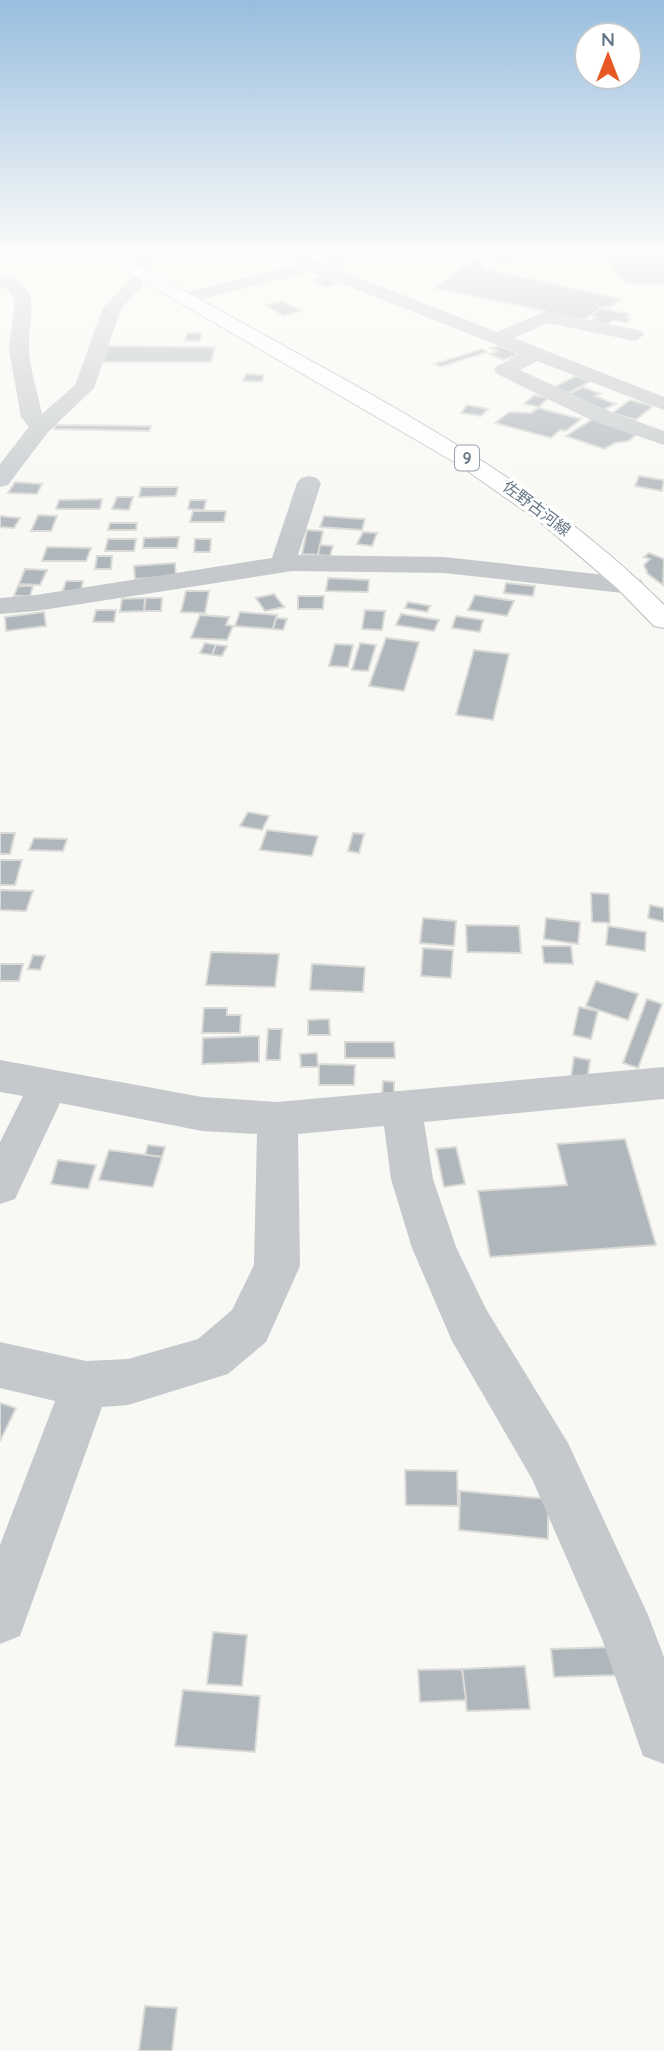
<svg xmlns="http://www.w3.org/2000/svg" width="664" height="2051" font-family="Quicksand,'Noto Sans JP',sans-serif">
<rect width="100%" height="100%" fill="#f8f8f5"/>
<g fill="#afb6bc" stroke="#dadad7" stroke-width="2">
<polygon points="610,253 664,255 664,285 625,283 613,270"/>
<polygon points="490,256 518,260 513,264 485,260"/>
<polygon points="472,260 486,262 482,268 621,299 611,307 603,307 583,320 543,315 545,311 434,288"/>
<polygon points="322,277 337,284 326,287 310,280"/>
<polygon points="283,301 302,311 283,316 265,305"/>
<polygon points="600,308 630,314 627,317 631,318 626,323 613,320 607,324 591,321 596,317 591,316"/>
<polygon points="187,333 202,333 200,341 185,341"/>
<polygon points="108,346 215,347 211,362 103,362"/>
<polygon points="499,346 520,354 503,360 489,354 498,351 491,348"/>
<polygon points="482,349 487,352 441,367 434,364"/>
<polygon points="246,374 264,375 262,382 243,381"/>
<polygon points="575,376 591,381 569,393 553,388"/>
<polygon points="583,387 601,394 595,396 616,404 603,410 565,395"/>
<polygon points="534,395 548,398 539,407 524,404"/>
<polygon points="630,400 653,406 636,420 612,413"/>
<polygon points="467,405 488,409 481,416 461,413"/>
<polygon points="538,408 581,419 566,431 560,430 551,438 495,423 509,412 531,413"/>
<polygon points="596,417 640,431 629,441 615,443 604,449 566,436"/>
<polygon points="56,425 151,426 149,431 54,429"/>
<polygon points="639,476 664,480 662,491 635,486"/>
<polygon points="15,482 42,484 37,494 8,493"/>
<polygon points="141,487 178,487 176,496 139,497"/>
<polygon points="117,497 133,497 129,510 112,509"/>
<polygon points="102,499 100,509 56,509 59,500"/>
<polygon points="190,500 206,500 204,510 188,509"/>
<polygon points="193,511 226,511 224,522 190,522"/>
<polygon points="38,515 57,516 51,531 31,531"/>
<polygon points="0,516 20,518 14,528 0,527"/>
<polygon points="324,516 349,518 365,519 362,530 320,527"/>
<polygon points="110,523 137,523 136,530 108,530"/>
<polygon points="307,530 323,531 318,555 302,554"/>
<polygon points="363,532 377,533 372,546 357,544"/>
<polygon points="179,537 177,548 143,548 144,538"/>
<polygon points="108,539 136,539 134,551 105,551"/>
<polygon points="195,539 211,539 210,552 194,552"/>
<polygon points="320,545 333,546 330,556 318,555"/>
<polygon points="47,547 91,548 86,561 42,561"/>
<polygon points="649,553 664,559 663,585 648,574 644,565 650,559 644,557"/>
<polygon points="97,556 112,556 111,569 95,569"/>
<polygon points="175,563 176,576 135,579 134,566"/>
<polygon points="25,569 47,570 40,585 19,584"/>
<polygon points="328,578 369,580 368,592 326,591"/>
<polygon points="66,581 83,581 81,591 63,591"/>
<polygon points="506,583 535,586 533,596 504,593"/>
<polygon points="18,586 33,586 30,596 14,596"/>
<polygon points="186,591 209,591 205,613 181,612"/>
<polygon points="274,594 284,607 265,611 256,598"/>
<polygon points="475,595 514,601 507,616 468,610"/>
<polygon points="298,596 324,596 323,609 298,609"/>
<polygon points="145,598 162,598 161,611 144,611"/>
<polygon points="145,598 144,611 120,612 122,599"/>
<polygon points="408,602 430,606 427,612 405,608"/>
<polygon points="96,610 116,610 114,622 93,622"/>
<polygon points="365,610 385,611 382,630 362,629"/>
<polygon points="44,612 46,626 6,631 5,617"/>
<polygon points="240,612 277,615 273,629 235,626"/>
<polygon points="401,614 439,620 434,631 396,625"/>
<polygon points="200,615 229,617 226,625 233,626 227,640 191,638"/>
<polygon points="456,616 483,620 480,632 452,628"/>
<polygon points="276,618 287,619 283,630 273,629"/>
<polygon points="386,638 419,642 404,691 369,686"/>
<polygon points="205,643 216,645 212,655 200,653"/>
<polygon points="360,643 376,645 368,671 352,670"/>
<polygon points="335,644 353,645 348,667 329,666"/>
<polygon points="216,645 227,646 222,656 212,655"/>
<polygon points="474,650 509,654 493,720 456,715"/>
<polygon points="248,812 269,816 262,830 240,826"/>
<polygon points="267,830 318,836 312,856 260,850"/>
<polygon points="0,833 15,833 10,854 0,854"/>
<polygon points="353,833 364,834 359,853 348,851"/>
<polygon points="34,838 67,839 63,851 29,850"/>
<polygon points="0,860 22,860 15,885 0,885"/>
<polygon points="0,890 33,891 26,911 0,910"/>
<polygon points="591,893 609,894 610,923 592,922"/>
<polygon points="650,905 664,908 664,922 648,918"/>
<polygon points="423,918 456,921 454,946 420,943"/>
<polygon points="546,918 580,922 578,944 544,939"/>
<polygon points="466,925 519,926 521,953 467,952"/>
<polygon points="608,926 646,932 645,951 606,945"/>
<polygon points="542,946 571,946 573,964 544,963"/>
<polygon points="423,948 453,950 451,978 421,976"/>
<polygon points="211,952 279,954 275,987 206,985"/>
<polygon points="33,955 45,956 40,970 28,969"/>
<polygon points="0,964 23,964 19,981 0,981"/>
<polygon points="312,964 365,967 363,992 310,990"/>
<polygon points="596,981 638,994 628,1020 586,1006"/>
<polygon points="647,999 662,1004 638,1068 623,1063"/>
<polygon points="579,1007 598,1011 591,1039 573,1035"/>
<polygon points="204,1008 227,1008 227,1015 241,1015 240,1033 202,1033"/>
<polygon points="329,1019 330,1035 308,1035 308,1020"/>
<polygon points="268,1029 282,1029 280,1060 266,1060"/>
<polygon points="259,1036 259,1062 202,1064 203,1038"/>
<polygon points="345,1042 394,1042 395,1058 345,1058"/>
<polygon points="317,1053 318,1067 301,1067 300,1054"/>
<polygon points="574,1057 590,1060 587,1080 571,1077"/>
<polygon points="319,1064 355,1065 354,1085 319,1085"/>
<polygon points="383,1081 394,1082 394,1097 382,1096"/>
<polygon points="625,1139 656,1245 490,1257 478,1191 567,1185 557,1144"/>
<polygon points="148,1145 165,1147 162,1157 145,1155"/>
<polygon points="456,1147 465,1184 444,1187 436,1149"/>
<polygon points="109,1150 162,1157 153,1187 99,1180"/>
<polygon points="58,1160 96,1165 88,1189 51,1184"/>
<polygon points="0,1403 16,1408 0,1441"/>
<polygon points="405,1470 457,1471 458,1506 406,1505"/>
<polygon points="460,1491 548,1499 548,1539 459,1530"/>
<polygon points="213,1632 247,1635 242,1686 207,1684"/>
<polygon points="615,1647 620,1675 554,1677 551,1649"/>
<polygon points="525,1666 530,1709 467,1711 462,1669"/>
<polygon points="462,1669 466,1700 420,1702 418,1670"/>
<polygon points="183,1690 260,1696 255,1752 175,1746"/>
<polygon points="145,2006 177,2008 172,2051 139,2051"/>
</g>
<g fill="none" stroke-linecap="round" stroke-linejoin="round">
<defs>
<path id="major" d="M 93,252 L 114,252 C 187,292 260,333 333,373 C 452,439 567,508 664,605 L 664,628 L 654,626 L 617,588 L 539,521 L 456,463 Z"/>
</defs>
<use href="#major" stroke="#b8bcc0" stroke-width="2"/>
<g fill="#c5c9cc" fill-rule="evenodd">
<path d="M 138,252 L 154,252 L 151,275 L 121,309 L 94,388 L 48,432 L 8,485 L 0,487 L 0,464 L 29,427 L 21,417 L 9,349 L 15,301 L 9,291 L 0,286 L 0,274 C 47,285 27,317 29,349 C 30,371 38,393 42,414 L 75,385 L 103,308 L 134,274 Z"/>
<polygon points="275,252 297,252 315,261 349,252 378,252 376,256 331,267 497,332 546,311 642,331 644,335 635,341 548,323 514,338 664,397 664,410 537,361 520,370 609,411 664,431 664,445 593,421 497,374 494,370 497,366 520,354 312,272 185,303 176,298 179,294 297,265"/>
<path d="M 492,252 L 558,252 L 556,256 C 538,260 507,266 492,252 Z"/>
<polygon points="309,476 317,478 321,483 298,555 444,557 632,578 641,580 645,586 641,592 632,594 444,573 292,571 36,611 0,614 0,598 36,595 272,558 297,483 301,478"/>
<polygon points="0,1060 202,1097 277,1102 664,1067 664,1099 424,1122 433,1179 456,1247 486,1309 568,1443 648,1615 664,1657 664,1764 643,1756 602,1639 532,1479 452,1341 412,1248 391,1179 384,1126 298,1134 300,1266 266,1342 228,1374 128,1405 102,1407 20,1636 0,1644 0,1545 55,1401 0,1388 0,1342 86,1361 128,1359 198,1339 232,1310 254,1265 257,1134 202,1131 60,1103 15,1199 0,1204 0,1142 23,1096 0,1092"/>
</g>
<use href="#major" fill="#fff" fill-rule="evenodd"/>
</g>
<linearGradient id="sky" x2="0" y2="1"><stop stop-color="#98bdde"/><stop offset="0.47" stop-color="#fcfcfa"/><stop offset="1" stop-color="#fcfcfa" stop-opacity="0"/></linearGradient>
<rect width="664" height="539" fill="url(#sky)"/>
<g text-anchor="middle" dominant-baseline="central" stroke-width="7" stroke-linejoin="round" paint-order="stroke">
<rect fill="#fff" stroke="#94a0ab" stroke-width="2" x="455" y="445.5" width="24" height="25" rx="5"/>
<g font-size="16" font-weight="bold" fill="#667787">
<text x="467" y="458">9</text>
</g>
<g font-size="16" fill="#667787" stroke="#fff">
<text transform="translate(537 508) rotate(37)">佐野古河線</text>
</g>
</g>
<g transform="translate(608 56)"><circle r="33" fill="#ffffff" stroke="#c2c9cf" stroke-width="2"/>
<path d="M0-5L12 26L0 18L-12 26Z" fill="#e85824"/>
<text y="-10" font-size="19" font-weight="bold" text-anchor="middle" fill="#667787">N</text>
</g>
</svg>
